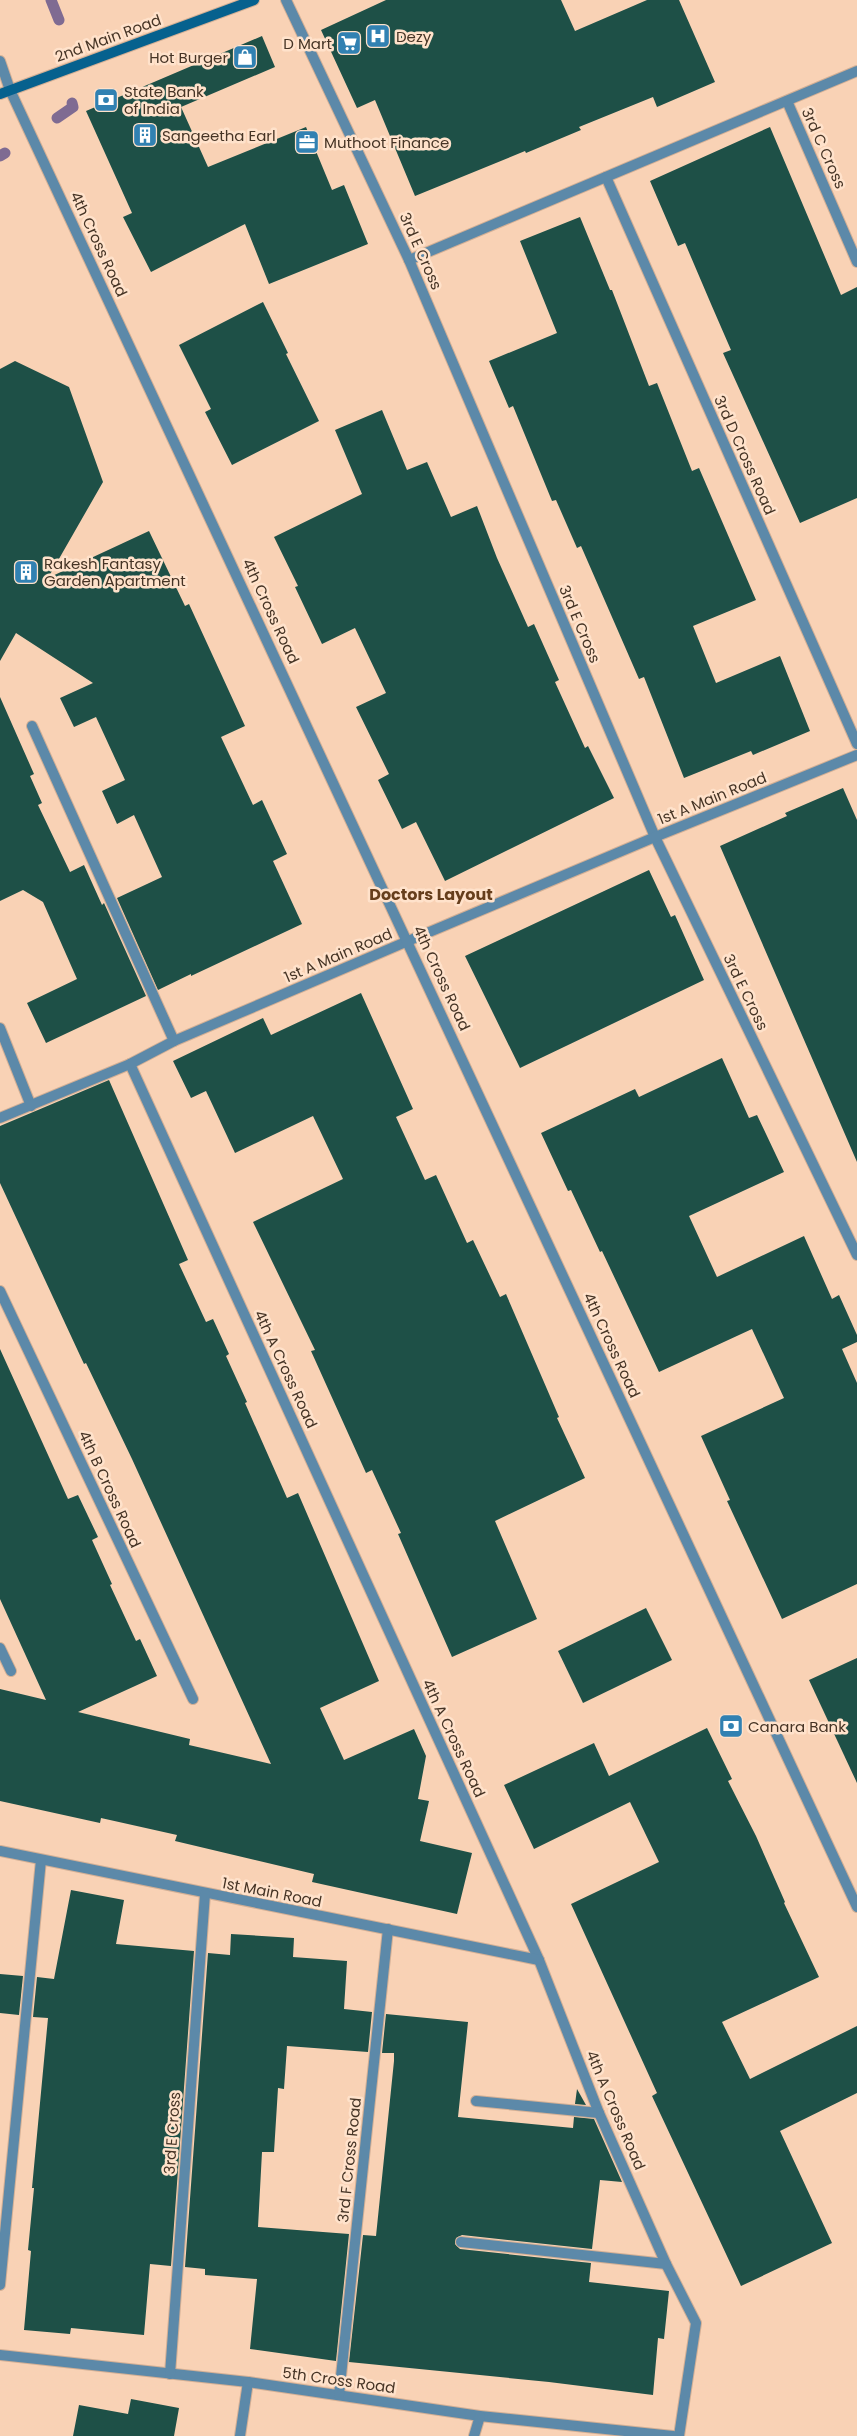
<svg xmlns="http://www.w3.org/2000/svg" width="857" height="2436" font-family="Poppins,sans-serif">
<rect width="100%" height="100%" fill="#f9d2b5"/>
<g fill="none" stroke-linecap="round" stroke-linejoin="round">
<g stroke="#7f6b92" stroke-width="11">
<polyline points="51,0 59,20"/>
<polyline points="57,118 73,107 72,103"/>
<polyline points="0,156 5,153"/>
</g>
</g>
<g fill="#1e5047">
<polygon points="386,0 561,0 575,31 647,0 679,0 715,82 657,107 653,97 579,127 581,130 526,153 525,151 415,196 375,100 357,108 321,30"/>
<polygon points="262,36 275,67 181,107 208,167 306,127 332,190 344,185 368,244 269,284 245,224 151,272 123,217 132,213 86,111"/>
<polygon points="770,127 841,295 857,287 857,498 800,523 723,353 731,350 711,304 685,243 678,246 650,181"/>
<polygon points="580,217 610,290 612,290 649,386 657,383 692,471 699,468 756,600 693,626 716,683 780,656 810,731 753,755 751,751 684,778 644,677 639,679 581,546 577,548 556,500 552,501 513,406 509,408 489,361 557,333 520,241"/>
<polygon points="263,302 288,353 286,354 319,421 232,465 205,412 211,409 179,345"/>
<polygon points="15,361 69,387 103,482 48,578 149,531 185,606 189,604 245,726 221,737 253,805 262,800 287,854 273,861 302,924 191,976 191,974 158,990 117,898 162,877 134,815 117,824 102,791 125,780 96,717 74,727 60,698 93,683 16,633 0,661 0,369"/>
<polygon points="382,410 407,470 427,462 451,517 477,506 497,558 528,627 534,624 559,680 555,682 585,748 588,746 614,798 445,881 416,822 402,829 378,780 389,774 356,707 386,693 355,628 322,644 295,587 298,586 274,537 362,494 335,430"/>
<polygon points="0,697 34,774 30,776 42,803 38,805 70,872 84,865 102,905 104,903 146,996 46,1043 27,1003 77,979 43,902 23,890 0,901"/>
<polygon points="843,788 857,820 857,1162 720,846 787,816 785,813"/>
<polygon points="649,870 671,917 675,915 704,980 520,1068 465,956"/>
<polygon points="361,993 413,1109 396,1117 425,1180 436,1175 467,1243 473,1240 500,1297 506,1294 559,1417 557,1418 585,1478 495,1521 537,1619 452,1657 398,1534 401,1533 372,1470 366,1473 311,1351 315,1350 253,1222 343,1179 313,1116 235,1153 206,1091 191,1098 173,1061 263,1018 271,1035"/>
<polygon points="722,1058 749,1118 757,1115 784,1172 689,1216 717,1277 804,1236 832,1299 839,1295 857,1335 857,1342 842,1349 857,1383 857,1584 782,1619 727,1501 730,1500 701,1436 784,1398 752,1329 659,1372 602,1251 600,1252 571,1190 568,1191 541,1133 635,1089 639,1097"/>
<polygon points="109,1080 188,1260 179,1264 206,1322 213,1319 229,1354 226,1356 247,1402 245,1403 287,1498 298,1493 379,1681 320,1708 344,1760 414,1729 426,1756 418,1799 429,1801 420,1841 472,1853 457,1914 312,1882 314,1874 175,1841 177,1835 101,1818 100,1823 0,1801 0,1689 46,1700 0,1599 0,1349 68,1499 78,1495 98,1537 92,1540 112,1584 110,1585 136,1641 140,1639 157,1676 78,1712 190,1739 189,1745 271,1764 132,1459 86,1363 84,1364 0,1183 0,1126"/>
<polygon points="646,1608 672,1660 583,1703 558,1651"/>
<polygon points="857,1658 857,1783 809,1680"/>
<polygon points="707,1728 732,1779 728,1781 756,1836 785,1902 784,1903 819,1977 722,2022 750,2079 857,2026 857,2093 780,2131 832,2243 741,2286 652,2096 657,2093 571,1904 659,1862 630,1802 534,1849 504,1785 594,1743 609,1776"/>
<polygon points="71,1890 124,1900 116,1944 194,1951 171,2266 150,2264 144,2335 71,2328 70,2334 24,2330 31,2251 28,2250 34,2188 32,2188 48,2018 33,2017 37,1977 54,1979"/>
<polygon points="231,1934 294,1938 293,1957 347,1961 344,2009 372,2012 368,2052 287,2046 284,2089 278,2088 274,2152 262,2152 258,2227 349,2234 336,2361 250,2349 257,2279 205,2275 205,2269 185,2267 208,1953 230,1955"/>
<polygon points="0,1974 23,1976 19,2015 0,2013"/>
<polygon points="386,2014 468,2022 458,2117 573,2128 574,2117 594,2119 622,2182 600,2180 592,2249 462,2235 456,2238 455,2244 460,2249 591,2263 589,2282 669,2291 664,2339 658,2338 653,2395 549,2382 349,2362 363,2235 376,2236 394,2061 394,2053 382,2053"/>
<polygon points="577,2089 586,2105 575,2104"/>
<polygon points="131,2399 179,2408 174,2436 73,2436 79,2405 128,2414"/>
</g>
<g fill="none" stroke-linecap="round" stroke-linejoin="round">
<defs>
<g id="minor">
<polyline points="286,0 409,260 655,837 857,1255"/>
<polyline points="787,101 857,262"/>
<polyline points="606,177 857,744"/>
<polyline points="409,260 857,71"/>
<polyline points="32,726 174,1041"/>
<polyline points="0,1028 31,1106"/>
<polyline points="130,1064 539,1960 599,2113 666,2264 696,2323 679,2436"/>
<polyline points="0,1118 130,1064 174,1041 408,941 655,837 857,755"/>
<polyline points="0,1291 193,1699"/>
<polyline points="0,1648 11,1671"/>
<polyline points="0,1851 539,1960"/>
<polyline points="476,2101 599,2113"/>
<polyline points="461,2242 666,2264"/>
<polyline points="0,2285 41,1860"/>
<polyline points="0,2355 248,2382 480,2416 673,2436"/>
<polyline points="170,2374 205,1894"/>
<polyline points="339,2395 388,1929"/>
<polyline points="240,2436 248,2382"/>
<polyline points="474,2436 480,2416"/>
</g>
<polyline id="tertiary" points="0,61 10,90 857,1907"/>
<polyline id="secondary" points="0,94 254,0"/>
</defs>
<use href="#minor" stroke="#d2af95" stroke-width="12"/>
<use href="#tertiary" stroke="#d2af95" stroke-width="12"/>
<use href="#secondary" stroke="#d2af95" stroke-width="12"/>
<use href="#minor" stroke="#5c89a9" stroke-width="10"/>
<use href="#tertiary" stroke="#5c89a9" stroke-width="10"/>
<use href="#secondary" stroke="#06618e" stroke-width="10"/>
</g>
<defs>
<symbol id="hospital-square" viewBox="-11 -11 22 22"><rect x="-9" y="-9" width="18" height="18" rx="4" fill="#3181b2" stroke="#ffe2cb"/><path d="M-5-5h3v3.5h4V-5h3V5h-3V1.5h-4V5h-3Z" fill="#fff"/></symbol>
<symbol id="supermarket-square" viewBox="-11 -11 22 22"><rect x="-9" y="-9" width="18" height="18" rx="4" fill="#3181b2" stroke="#ffe2cb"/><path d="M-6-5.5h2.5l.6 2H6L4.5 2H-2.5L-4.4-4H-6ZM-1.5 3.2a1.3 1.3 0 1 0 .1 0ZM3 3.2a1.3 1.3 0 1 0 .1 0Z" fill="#fff"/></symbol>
<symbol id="shop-square" viewBox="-11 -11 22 22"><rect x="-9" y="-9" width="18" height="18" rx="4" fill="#3181b2" stroke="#ffe2cb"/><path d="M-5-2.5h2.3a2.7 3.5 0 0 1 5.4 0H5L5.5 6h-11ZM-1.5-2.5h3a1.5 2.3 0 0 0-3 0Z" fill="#fff"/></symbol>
<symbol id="bank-square" viewBox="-11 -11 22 22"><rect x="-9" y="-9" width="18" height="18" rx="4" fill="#3181b2" stroke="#ffe2cb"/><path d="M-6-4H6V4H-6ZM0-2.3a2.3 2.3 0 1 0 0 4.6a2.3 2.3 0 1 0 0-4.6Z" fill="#fff"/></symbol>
<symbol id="building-square" viewBox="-11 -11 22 22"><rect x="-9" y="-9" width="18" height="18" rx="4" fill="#3181b2" stroke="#ffe2cb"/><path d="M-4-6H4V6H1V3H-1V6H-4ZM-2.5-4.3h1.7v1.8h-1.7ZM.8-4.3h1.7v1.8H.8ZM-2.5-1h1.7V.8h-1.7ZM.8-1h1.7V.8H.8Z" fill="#fff"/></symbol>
<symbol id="office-square" viewBox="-11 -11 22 22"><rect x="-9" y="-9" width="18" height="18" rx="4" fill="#3181b2" stroke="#ffe2cb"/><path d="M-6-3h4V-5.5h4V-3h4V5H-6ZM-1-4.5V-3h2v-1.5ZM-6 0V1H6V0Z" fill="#fff"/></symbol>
</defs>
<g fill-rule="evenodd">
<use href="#hospital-square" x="364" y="22" width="28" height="28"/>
<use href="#supermarket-square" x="335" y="29" width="28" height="28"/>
<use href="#shop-square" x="231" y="43" width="28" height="28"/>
<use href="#bank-square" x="92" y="86" width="28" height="28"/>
<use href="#building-square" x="131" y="121" width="28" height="28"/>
<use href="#office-square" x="293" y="128" width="28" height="28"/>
<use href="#building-square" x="12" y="558" width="28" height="28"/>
<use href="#bank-square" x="717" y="1712" width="28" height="28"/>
</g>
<g text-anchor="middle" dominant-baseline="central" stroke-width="5" stroke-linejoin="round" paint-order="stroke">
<g font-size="15" fill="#463425" stroke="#ffe2cb" text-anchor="start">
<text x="396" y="36">Dezy</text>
<text x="332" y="43" text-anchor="end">D Mart</text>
<text x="228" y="57" text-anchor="end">Hot Burger</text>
<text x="124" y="91">State Bank<tspan x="124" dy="17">of India</tspan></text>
<text x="162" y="135">Sangeetha Earl</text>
<text x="324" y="142">Muthoot Finance</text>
<text x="44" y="563">Rakesh Fantasy<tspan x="44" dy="17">Garden Apartment</tspan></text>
<text x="748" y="1726">Canara Bank</text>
</g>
<g font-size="15" fill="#463425" stroke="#ffe2cb">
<text transform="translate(108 38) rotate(-20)">2nd Main Road</text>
<text transform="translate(824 148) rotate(66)">3rd C Cross</text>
<text transform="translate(99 244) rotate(65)">4th Cross Road</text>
<text transform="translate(421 251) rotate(66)">3rd E Cross</text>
<text transform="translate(745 455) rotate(66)">3rd D Cross Road</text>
<text transform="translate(271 611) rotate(65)">4th Cross Road</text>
<text transform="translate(580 624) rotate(67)">3rd E Cross</text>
<text transform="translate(712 798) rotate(-22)">1st A Main Road</text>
<text transform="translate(338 955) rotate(-23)">1st A Main Road</text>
<text transform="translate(442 978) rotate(65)">4th Cross Road</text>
<text transform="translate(746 992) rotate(64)">3rd E Cross</text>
<text transform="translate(612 1345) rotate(65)">4th Cross Road</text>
<text transform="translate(286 1369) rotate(65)">4th A Cross Road</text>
<text transform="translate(110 1489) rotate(65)">4th B Cross Road</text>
<text transform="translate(454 1738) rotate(65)">4th A Cross Road</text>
<text transform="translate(272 1892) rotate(11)">1st Main Road</text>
<text transform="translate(616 2110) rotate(67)">4th A Cross Road</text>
<text transform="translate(172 2133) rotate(-86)">3rd E Cross</text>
<text transform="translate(349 2160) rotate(-84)">3rd F Cross Road</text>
<text transform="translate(339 2380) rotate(8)">5th Cross Road</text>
</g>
<g font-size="16" font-weight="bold" fill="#663e1c" stroke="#ffe2cb">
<text x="431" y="894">Doctors Layout</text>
</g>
</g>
</svg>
